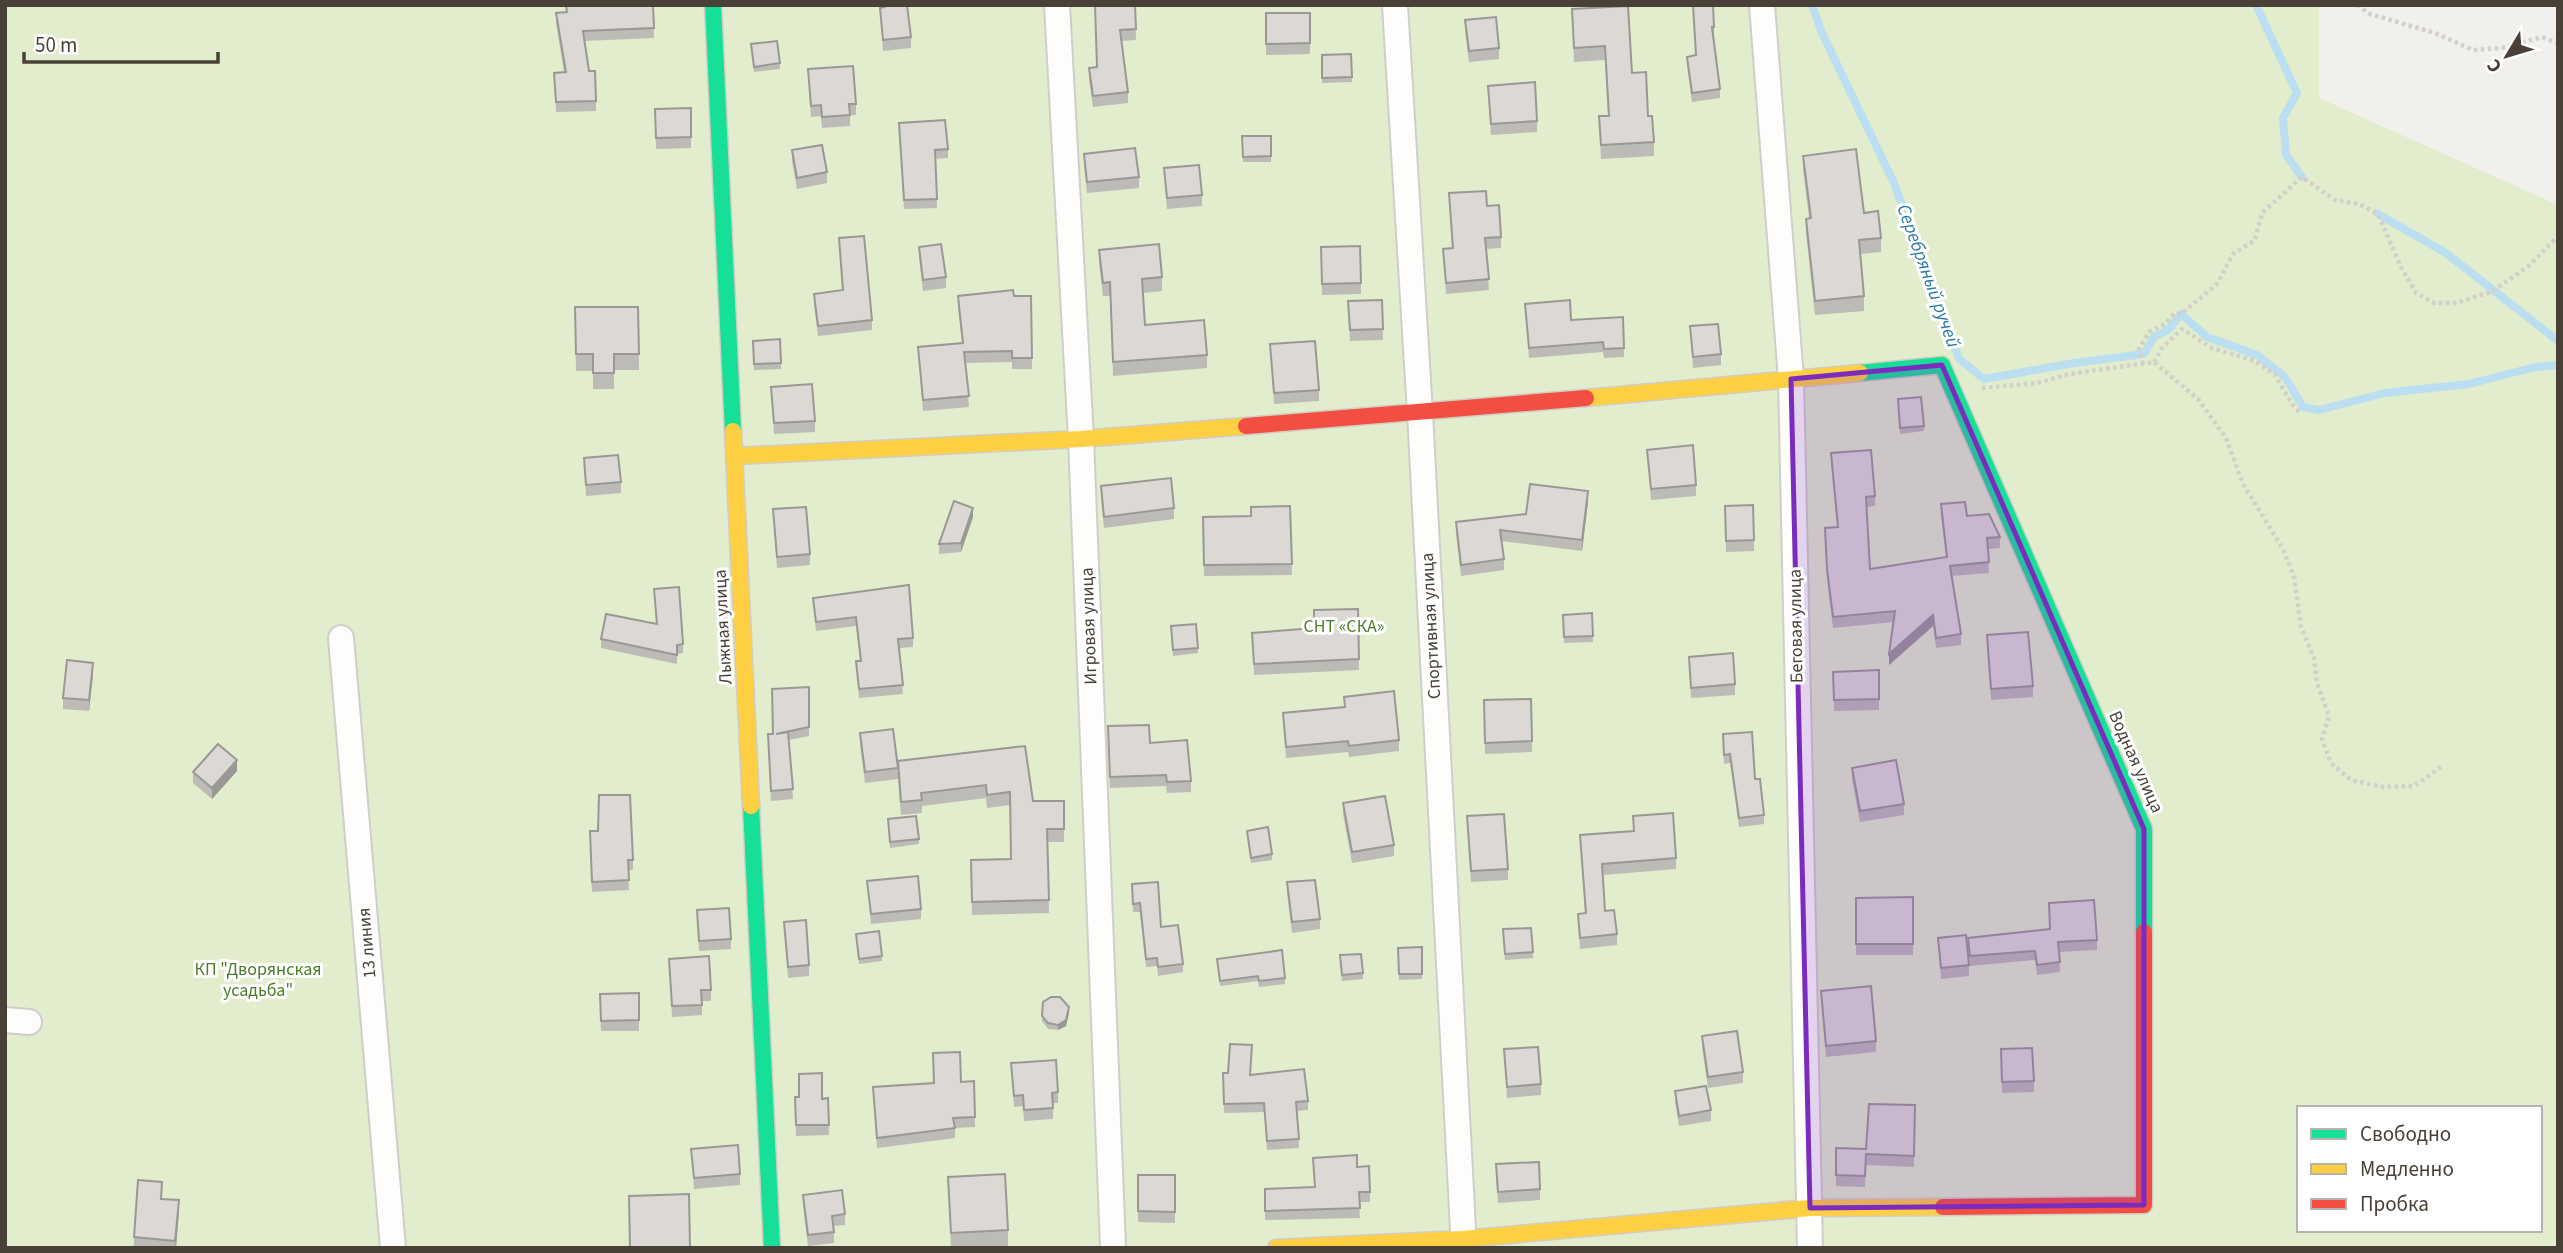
<svg xmlns="http://www.w3.org/2000/svg" width="2563" height="1253" font-family="'Source Sans 3',sans-serif">
<rect width="100%" height="100%" fill="#f2f0ec"/>
<path fill="#e1edcc" fill-rule="evenodd" d="M 5,5 L 2319,5 L 2319,98 L 2558,205 L 2558,1248 L 5,1248 ZM 2299,1108 L 2540,1108 L 2540,1230 L 2299,1230 Z"/>
<g fill="none" stroke-linecap="round" stroke-linejoin="round">
<g stroke="#bbdef1" stroke-width="8">
<polyline points="1812,5 1822,33 1894,183 1959,359 1984,379 2074,363 2144,354 2154,337 2169,329 2181,314 2207,337 2257,355 2285,377 2303,407 2319,410 2385,393 2469,384 2535,367 2558,365"/>
<polyline points="2256,5 2297,93 2283,118 2286,155 2302,177"/>
<polyline points="2378,214 2446,253 2558,341"/>
</g>
<defs>
<g id="street">
<polyline points="1057,5 1081,439 1113,1248"/>
<polyline points="1395,5 1420,413 1464,1248"/>
<polyline points="1762,5 1791,379 1810,1248"/>
<polyline points="341,638 393,1248"/>
<polyline points="5,1020 29,1022"/>
</g>
<g id="fast">
<polyline points="713,5 733,431"/>
<polyline points="1860,373 1942,365 2144,829 2144,932"/>
<polyline points="751,806 772,1248"/>
</g>
<g id="slow">
<polyline points="1586,398 1860,373"/>
<polyline points="733,431 751,806"/>
<polyline points="735,456 1081,439 1246,426"/>
<polyline points="1276,1248 1463,1239 1810,1208 1943,1207"/>
</g>
<g id="jam">
<polyline points="1246,426 1586,398"/>
<polyline points="1943,1207 2144,1205 2144,932"/>
</g>
</defs>
<use href="#street" stroke="#d0cec9" stroke-width="28"/>
<use href="#fast" stroke="#d2cdc3" stroke-width="19"/>
<use href="#slow" stroke="#d2cdc3" stroke-width="19"/>
<use href="#jam" stroke="#d2cdc3" stroke-width="19"/>
<g stroke="#d2d0ca" stroke-width="4.5" stroke-dasharray="3.5 3.5" stroke-linecap="butt">
<polyline points="2357,5 2370,14 2435,33 2473,50 2502,48 2542,37 2558,43"/>
<polyline points="2154,362 2162,348 2182,329 2212,348 2255,361 2275,375 2292,404 2301,414"/>
<polyline points="2143,364 2139,349 2149,332 2165,324 2175,313 2181,314 2217,284 2233,254 2255,240 2262,213 2302,177 2335,200 2359,204 2378,214 2401,267 2416,293 2434,303 2456,303 2491,292 2530,265 2558,236"/>
<polyline points="1982,388 2038,383 2069,374 2154,362 2198,399 2226,438 2243,484 2283,549 2294,577 2301,627 2314,658 2317,683 2329,716 2322,739 2331,763 2351,780 2383,787 2414,786 2444,765"/>
</g>
<use href="#street" stroke="#fdfdfc" stroke-width="24"/>
<use href="#fast" stroke="#16e098" stroke-width="16"/>
<use href="#slow" stroke="#ffcf43" stroke-width="16"/>
<use href="#jam" stroke="#f24e42" stroke-width="16"/>
</g>
<g fill="#bdbbb6">
<polygon points="565,5 653,5 654,38 584,41 589,71 596,101 596,111 556,112 554,73 564,72 556,23 556,13 566,12"/>
<polygon points="884,5 907,5 911,37 911,48 883,51 880,8 884,7"/>
<polygon points="1135,5 1136,40 1122,41 1128,92 1128,103 1093,107 1089,79 1089,68 1097,67"/>
<polygon points="1693,5 1714,27 1714,36 1713,36 1720,89 1720,98 1692,102 1687,65 1687,57 1696,55"/>
<polygon points="1572,9 1632,73 1648,116 1654,142 1654,156 1601,159 1599,116 1608,116 1605,60 1574,62"/>
<polygon points="1266,13 1310,13 1310,54 1266,55"/>
<polygon points="1465,20 1499,48 1499,59 1469,62 1465,31"/>
<polygon points="751,44 780,63 780,69 754,72"/>
<polygon points="1351,54 1352,82 1322,83 1322,55"/>
<polygon points="808,69 856,104 856,115 850,115 850,126 822,128 821,116 811,117"/>
<polygon points="1488,86 1537,121 1537,132 1491,135"/>
<polygon points="691,108 691,148 656,149 655,109"/>
<polygon points="899,123 948,149 948,158 935,159 937,208 904,209"/>
<polygon points="1242,136 1271,136 1271,162 1243,162"/>
<polygon points="792,150 827,172 827,183 797,189 792,161"/>
<polygon points="1084,154 1139,177 1139,188 1087,193 1084,165"/>
<polygon points="1803,156 1864,213 1881,238 1881,252 1860,254 1864,296 1864,311 1815,315 1806,233 1806,219 1809,218 1803,170"/>
<polygon points="1164,168 1202,195 1202,206 1167,209"/>
<polygon points="1449,193 1487,206 1501,237 1501,248 1486,249 1489,290 1446,294 1443,249 1452,248"/>
<polygon points="839,238 872,320 872,330 818,336 814,304 814,294 842,290"/>
<polygon points="1360,246 1361,294 1322,295 1321,247"/>
<polygon points="919,247 946,277 946,288 923,291 919,258"/>
<polygon points="1099,250 1162,277 1162,291 1143,293 1145,325 1207,355 1207,368 1113,376 1110,296 1103,296 1099,263"/>
<polygon points="958,296 1031,296 1032,369 1012,369 1012,362 965,363 969,407 923,411 918,347 962,343 958,307"/>
<polygon points="1382,300 1383,340 1350,341 1348,301"/>
<polygon points="1525,304 1571,320 1624,348 1624,357 1604,358 1603,352 1529,358"/>
<polygon points="575,307 638,307 639,370 614,370 614,389 593,389 593,371 576,371"/>
<polygon points="1690,326 1721,354 1721,365 1693,368"/>
<polygon points="780,339 781,369 754,370 753,341"/>
<polygon points="1270,344 1319,390 1319,401 1274,404"/>
<polygon points="771,387 815,421 815,432 774,434"/>
<polygon points="1898,405 1924,426 1924,431 1900,434"/>
<polygon points="1647,450 1696,485 1696,496 1651,500"/>
<polygon points="1831,453 1875,496 1875,506 1867,507 1870,569 1946,557 1941,515 1941,504 1967,516 2000,537 2000,548 1988,549 1989,573 1951,576 1961,634 1961,645 1936,648 1933,626 1889,665 1894,622 1833,628 1827,579 1825,538 1825,528 1837,527"/>
<polygon points="584,458 621,482 621,493 586,496"/>
<polygon points="1101,486 1174,508 1174,519 1104,528 1101,497"/>
<polygon points="1588,502 1582,551 1501,541 1504,559 1504,570 1461,576 1456,533 1456,522 1526,514"/>
<polygon points="1753,505 1754,551 1726,552 1725,506"/>
<polygon points="1290,506 1292,575 1204,576 1203,517 1251,516"/>
<polygon points="773,509 810,554 810,565 777,568"/>
<polygon points="973,517 961,552 939,554 939,544"/>
<polygon points="654,589 683,644 683,653 677,654 677,664 601,648 601,639 656,624"/>
<polygon points="813,598 913,638 913,647 899,648 903,694 859,698 856,661 860,661 856,626 816,631"/>
<polygon points="1358,609 1359,670 1254,675 1252,633 1314,628"/>
<polygon points="1592,613 1593,642 1564,643 1563,615"/>
<polygon points="1171,631 1198,648 1198,653 1173,656"/>
<polygon points="1987,635 2033,686 2033,697 1991,700"/>
<polygon points="1689,657 1735,684 1735,695 1691,698"/>
<polygon points="1879,670 1879,710 1834,711 1833,672"/>
<polygon points="93,674 89,711 63,709 63,698"/>
<polygon points="809,687 809,736 789,740 793,799 771,801 768,744 773,734"/>
<polygon points="1344,697 1399,740 1399,751 1349,757 1348,752 1286,758 1283,713 1344,708"/>
<polygon points="1531,699 1532,752 1485,754 1484,700"/>
<polygon points="1108,726 1150,743 1191,781 1191,792 1167,793 1166,786 1110,788"/>
<polygon points="860,733 898,765 1025,746 1033,801 1064,801 1064,842 1047,842 1049,913 972,915 971,860 1011,859 1010,805 987,808 986,798 922,806 922,813 901,815 898,779 865,783 860,744"/>
<polygon points="1723,734 1755,779 1764,815 1764,824 1739,827 1730,763 1724,764"/>
<polygon points="1852,768 1904,804 1904,815 1860,822 1852,779"/>
<polygon points="237,771 212,799 193,783 193,772"/>
<polygon points="1343,803 1394,845 1394,856 1352,863 1343,814"/>
<polygon points="1467,816 1508,869 1508,880 1471,882"/>
<polygon points="1633,816 1676,858 1676,869 1603,875 1605,911 1617,934 1617,945 1580,949 1578,914 1585,913 1580,835 1633,831"/>
<polygon points="888,819 919,839 919,844 890,848"/>
<polygon points="1247,831 1272,854 1272,860 1251,863"/>
<polygon points="590,841 633,860 633,870 628,870 629,890 592,892"/>
<polygon points="867,881 921,909 921,919 871,924"/>
<polygon points="1287,882 1320,919 1320,929 1292,933 1287,893"/>
<polygon points="1132,884 1161,927 1183,964 1183,972 1158,976 1157,966 1146,967 1140,912 1133,912"/>
<polygon points="1913,897 1913,955 1856,955 1856,898"/>
<polygon points="2049,903 2097,940 2097,950 2059,952 2060,972 2037,975 2035,960 1970,966 1968,938 2050,929"/>
<polygon points="697,910 731,939 731,949 699,951"/>
<polygon points="784,922 809,965 809,976 788,978"/>
<polygon points="1531,928 1533,958 1505,960 1503,935"/>
<polygon points="856,934 882,956 882,961 859,964"/>
<polygon points="1938,938 1969,965 1969,976 1941,979"/>
<polygon points="1422,947 1422,979 1399,980 1398,948"/>
<polygon points="669,959 711,990 711,1001 702,1001 702,1015 672,1017"/>
<polygon points="1217,959 1285,978 1285,984 1259,987 1258,981 1220,986"/>
<polygon points="1340,961 1363,973 1363,979 1342,981"/>
<polygon points="1821,991 1876,1041 1876,1052 1826,1057"/>
<polygon points="639,993 639,1031 601,1031 600,994"/>
<polygon points="1069,1013 1066,1026 1058,1030 1048,1029 1042,1021 1042,1016"/>
<polygon points="1702,1036 1743,1072 1743,1083 1708,1088 1702,1047"/>
<polygon points="1504,1049 1541,1084 1541,1095 1507,1098"/>
<polygon points="2001,1049 2034,1081 2034,1092 2002,1093"/>
<polygon points="1252,1054 1250,1075 1308,1101 1308,1110 1297,1111 1299,1148 1267,1150 1264,1112 1224,1113 1223,1073 1228,1073"/>
<polygon points="1011,1063 1058,1092 1058,1103 1053,1103 1053,1119 1024,1121 1023,1106 1014,1107"/>
<polygon points="974,1081 975,1127 955,1128 955,1138 877,1148 873,1087"/>
<polygon points="1675,1091 1711,1110 1711,1121 1679,1126 1675,1102"/>
<polygon points="795,1097 828,1098 829,1135 796,1136"/>
<polygon points="1915,1105 1914,1167 1866,1165 1865,1187 1836,1186 1836,1148 1866,1149"/>
<polygon points="691,1149 740,1174 740,1185 694,1189"/>
<polygon points="1357,1167 1370,1192 1370,1202 1359,1202 1360,1218 1265,1220 1265,1189 1314,1187"/>
<polygon points="1138,1175 1175,1175 1175,1223 1138,1222"/>
<polygon points="1496,1175 1540,1189 1540,1200 1498,1203"/>
<polygon points="948,1177 1008,1230 1008,1246 951,1248"/>
<polygon points="162,1193 162,1199 179,1211 176,1248 134,1248 134,1237"/>
<polygon points="803,1195 845,1214 845,1225 834,1226 834,1243 808,1246 803,1206"/>
</g>
<g fill="#9a9894">
<polygon points="1588,491 1588,502 1582,551 1582,540"/>
<polygon points="973,508 973,517 961,552 961,543"/>
<polygon points="1933,615 1933,626 1889,665 1889,654"/>
<polygon points="93,663 93,674 89,711 89,700"/>
<polygon points="237,760 237,771 212,799 212,788"/>
<polygon points="1069,1007 1069,1013 1066,1026 1058,1030 1058,1025"/>
<polygon points="179,1200 179,1211 176,1248 175,1241"/>
</g>
<g fill="#dcd9d4" stroke="#9a9894" stroke-width="2">
<polygon points="566,5 653,5 654,28 583,31 589,71 595,71 596,101 556,102 554,73 566,72 556,13 567,12"/>
<polygon points="885,5 907,5 911,37 883,40 880,8 885,7"/>
<polygon points="1095,5 1135,5 1136,29 1120,30 1128,92 1093,96 1089,68 1097,67"/>
<polygon points="1693,5 1713,5 1714,27 1712,27 1720,89 1692,93 1687,57 1696,55"/>
<polygon points="1628,6 1632,73 1646,72 1648,116 1652,116 1654,142 1601,145 1599,116 1609,116 1605,46 1574,48 1572,9"/>
<polygon points="1266,13 1310,13 1310,43 1266,44"/>
<polygon points="1496,17 1499,48 1469,51 1465,20"/>
<polygon points="777,41 780,63 754,67 751,44"/>
<polygon points="1351,54 1352,77 1322,78 1322,55"/>
<polygon points="853,66 856,104 849,104 850,115 822,117 821,105 811,106 808,69"/>
<polygon points="1535,82 1537,121 1491,124 1488,86"/>
<polygon points="691,108 691,137 656,138 655,109"/>
<polygon points="945,120 948,149 935,150 937,199 904,200 899,123"/>
<polygon points="1242,136 1271,136 1271,156 1243,157"/>
<polygon points="822,145 827,172 797,178 792,150"/>
<polygon points="1135,148 1139,177 1087,182 1084,154"/>
<polygon points="1856,149 1864,213 1878,211 1881,238 1859,240 1864,296 1815,301 1806,219 1811,218 1803,156"/>
<polygon points="1199,165 1202,195 1167,198 1164,168"/>
<polygon points="1486,191 1487,206 1499,205 1501,237 1485,238 1489,279 1446,283 1443,249 1453,248 1449,193"/>
<polygon points="864,236 872,320 818,326 814,294 843,290 839,238"/>
<polygon points="941,244 946,277 923,280 919,247"/>
<polygon points="1159,244 1162,277 1142,279 1145,325 1204,320 1207,355 1113,362 1110,282 1103,283 1099,250"/>
<polygon points="1360,246 1361,283 1322,284 1321,247"/>
<polygon points="1013,290 1014,296 1031,296 1032,358 1012,358 1012,351 964,352 969,396 923,400 918,347 963,343 958,296"/>
<polygon points="1382,300 1383,329 1350,330 1348,301"/>
<polygon points="1570,300 1571,320 1623,317 1624,348 1604,349 1603,342 1529,348 1525,304"/>
<polygon points="575,307 638,307 639,354 614,354 614,373 593,373 593,354 576,354"/>
<polygon points="1718,324 1721,354 1693,357 1690,326"/>
<polygon points="780,339 781,363 754,364 753,341"/>
<polygon points="1315,341 1319,390 1274,393 1270,344"/>
<polygon points="812,384 815,421 774,423 771,387"/>
<polygon points="1921,397 1924,426 1900,428 1898,399"/>
<polygon points="1693,445 1696,485 1651,489 1647,450"/>
<polygon points="1871,450 1875,496 1866,497 1870,569 1947,557 1941,504 1965,502 1967,516 1989,514 2000,537 1987,538 1989,562 1950,566 1961,634 1936,638 1933,615 1889,654 1895,611 1833,617 1827,569 1825,528 1838,527 1831,453"/>
<polygon points="618,455 621,482 586,485 584,458"/>
<polygon points="1171,478 1174,508 1104,517 1101,486"/>
<polygon points="1530,484 1588,491 1582,540 1500,530 1504,559 1461,565 1456,522 1526,514"/>
<polygon points="954,501 973,508 961,543 939,544"/>
<polygon points="1753,505 1754,540 1726,541 1725,506"/>
<polygon points="1290,506 1292,564 1204,565 1203,517 1251,516 1251,507"/>
<polygon points="806,507 810,554 777,557 773,509"/>
<polygon points="909,585 913,638 898,639 903,685 859,689 856,661 861,661 856,617 816,622 813,598"/>
<polygon points="679,587 683,644 677,645 677,655 601,639 606,614 657,624 654,589"/>
<polygon points="1358,609 1359,659 1254,664 1252,633 1314,628 1314,610"/>
<polygon points="1592,613 1593,636 1564,637 1563,615"/>
<polygon points="1196,624 1198,648 1173,650 1171,626"/>
<polygon points="2028,632 2033,686 1991,689 1987,635"/>
<polygon points="1733,653 1735,684 1691,688 1689,657"/>
<polygon points="67,660 93,663 89,700 63,698"/>
<polygon points="1879,670 1879,699 1834,700 1833,672"/>
<polygon points="809,687 809,727 776,734 788,732 793,789 771,791 768,734 773,734 772,689"/>
<polygon points="1394,691 1399,740 1349,746 1348,741 1286,747 1283,713 1345,707 1344,697"/>
<polygon points="1531,699 1532,741 1485,743 1484,700"/>
<polygon points="1149,725 1150,743 1187,740 1191,781 1167,782 1166,775 1110,777 1108,726"/>
<polygon points="893,729 898,768 865,772 860,733"/>
<polygon points="1752,732 1755,779 1760,779 1764,815 1739,818 1730,754 1724,755 1723,734"/>
<polygon points="218,744 237,760 212,788 193,772"/>
<polygon points="1025,746 1033,801 1064,801 1064,829 1047,829 1049,900 972,902 971,860 1011,859 1010,792 987,795 986,785 921,793 922,800 901,802 898,761"/>
<polygon points="1896,760 1904,804 1860,811 1852,768"/>
<polygon points="599,795 630,795 633,860 628,860 629,880 592,882 590,831 598,831"/>
<polygon points="1385,796 1394,845 1352,852 1343,803"/>
<polygon points="1673,813 1676,858 1602,864 1605,911 1614,910 1617,934 1580,938 1578,914 1586,913 1580,835 1634,831 1633,816"/>
<polygon points="1504,814 1508,869 1471,871 1467,816"/>
<polygon points="916,816 919,839 890,842 888,819"/>
<polygon points="1268,827 1272,854 1251,858 1247,831"/>
<polygon points="918,876 921,909 871,914 867,881"/>
<polygon points="1315,880 1320,919 1292,922 1287,882"/>
<polygon points="1158,882 1161,927 1178,925 1183,964 1158,967 1157,958 1146,959 1140,903 1133,904 1132,884"/>
<polygon points="1913,897 1913,944 1856,944 1856,898"/>
<polygon points="2094,900 2097,940 2058,942 2060,962 2037,965 2035,951 1970,956 1968,938 2050,929 2049,903"/>
<polygon points="729,908 731,939 699,941 697,910"/>
<polygon points="806,920 809,965 788,967 784,922"/>
<polygon points="1531,928 1533,952 1505,954 1503,929"/>
<polygon points="879,931 882,956 859,959 856,934"/>
<polygon points="1966,935 1969,965 1941,968 1938,938"/>
<polygon points="1422,947 1422,974 1399,974 1398,948"/>
<polygon points="1282,950 1285,978 1259,981 1258,976 1220,981 1217,959"/>
<polygon points="1361,954 1363,973 1342,975 1340,955"/>
<polygon points="709,956 711,990 701,990 702,1005 672,1006 669,959"/>
<polygon points="1871,986 1876,1041 1826,1046 1821,991"/>
<polygon points="639,993 639,1020 601,1021 600,994"/>
<polygon points="1051,997 1060,997 1069,1007 1066,1020 1058,1025 1048,1023 1042,1016 1043,1002"/>
<polygon points="1737,1031 1743,1072 1708,1077 1702,1036"/>
<polygon points="1230,1044 1252,1045 1250,1075 1304,1069 1308,1101 1296,1102 1299,1139 1267,1141 1264,1103 1224,1104 1223,1073 1228,1073"/>
<polygon points="1538,1047 1541,1084 1507,1087 1504,1049"/>
<polygon points="2032,1048 2034,1081 2002,1082 2001,1049"/>
<polygon points="960,1052 961,1082 974,1081 975,1117 953,1118 955,1128 877,1138 873,1087 934,1083 933,1053"/>
<polygon points="1056,1060 1058,1092 1052,1093 1053,1108 1024,1110 1023,1095 1014,1096 1011,1063"/>
<polygon points="822,1073 822,1099 828,1098 829,1125 796,1125 795,1097 799,1097 799,1074"/>
<polygon points="1706,1086 1711,1110 1679,1116 1675,1091"/>
<polygon points="1869,1104 1915,1105 1914,1156 1866,1154 1865,1176 1836,1175 1836,1148 1866,1149"/>
<polygon points="738,1145 740,1174 694,1178 691,1149"/>
<polygon points="1357,1155 1357,1167 1369,1166 1370,1192 1359,1192 1360,1208 1265,1211 1265,1189 1315,1187 1313,1158"/>
<polygon points="1539,1162 1540,1189 1498,1192 1496,1164"/>
<polygon points="1005,1174 1008,1230 951,1233 948,1177"/>
<polygon points="1138,1175 1175,1175 1175,1212 1138,1211"/>
<polygon points="138,1180 162,1182 161,1199 179,1200 175,1241 134,1237"/>
<polygon points="842,1190 845,1214 832,1216 834,1232 808,1235 803,1195"/>
<polygon points="689,1194 690,1248 630,1248 629,1196"/>
</g>
<path fill="#7b2cbf" fill-opacity="0.2" stroke="#7b2cbf" stroke-width="5" stroke-linejoin="round" d="M 1942,365 L 2144,829 L 2144,1205 L 1810,1208 L 1791,379 Z"/>
<g text-anchor="middle" dominant-baseline="central" stroke-width="6" stroke-linejoin="round" paint-order="stroke">
<g font-size="18" fill="#494137" stroke="#fff">
<text transform="translate(1089 626) rotate(-92)">Игровая улица</text>
<text transform="translate(1431 626) rotate(-93)">Спортивная улица</text>
<text transform="translate(1796 626) rotate(-91)">Беговая улица</text>
<text transform="translate(723 627) rotate(-93)">Лыжная улица</text>
<text transform="translate(2136 762) rotate(66)">Водная улица</text>
<text transform="translate(367 943) rotate(-95)">13 линия</text>
</g>
<g font-size="18" fill="#4c7d28" stroke="#fff">
<text x="1344" y="626">СНТ «СКА»</text>
<text x="258" y="969">КП "Дворянская<tspan x="258" dy="21">усадьба"</tspan></text>
</g>
<g font-size="19" font-style="italic" fill="#2978a8" stroke="#fff">
<text transform="translate(1928 276) rotate(70)">Серебряный ручей</text>
</g>
</g>
<rect width="2563" height="1253" fill="none" stroke="#494137" stroke-width="14"/>
<rect x="2297" y="1106" width="245" height="126" fill="#ffffff" stroke="#b6b3af" stroke-width="2"/>
<rect x="2311" y="1129" width="35" height="10" fill="#16e098" stroke="#b6b3af" stroke-width="2"/>
<text x="2360" y="1141" font-size="21" fill="#494137">Свободно</text>
<rect x="2311" y="1164" width="35" height="10" fill="#ffcf43" stroke="#b6b3af" stroke-width="2"/>
<text x="2360" y="1176" font-size="21" fill="#494137">Медленно</text>
<rect x="2311" y="1199" width="35" height="10" fill="#f24e42" stroke="#b6b3af" stroke-width="2"/>
<text x="2360" y="1211" font-size="21" fill="#494137">Пробка</text>
<g transform="translate(2507 56) rotate(232)" stroke="#ffffff" stroke-width="5" paint-order="stroke">
<path d="M0-5L12 26L0 18L-12 26Z" fill="#494137"/>
<text y="-10" font-size="19" font-weight="bold" text-anchor="middle" fill="#494137">С</text>
</g>
<path d="M24 52v10h194v-10" fill="none" stroke="#494137" stroke-width="3.5"/>
<text x="35" y="52" font-size="21" fill="#494137" stroke="#ffffff" stroke-width="5" paint-order="stroke">50 m</text>
</svg>
